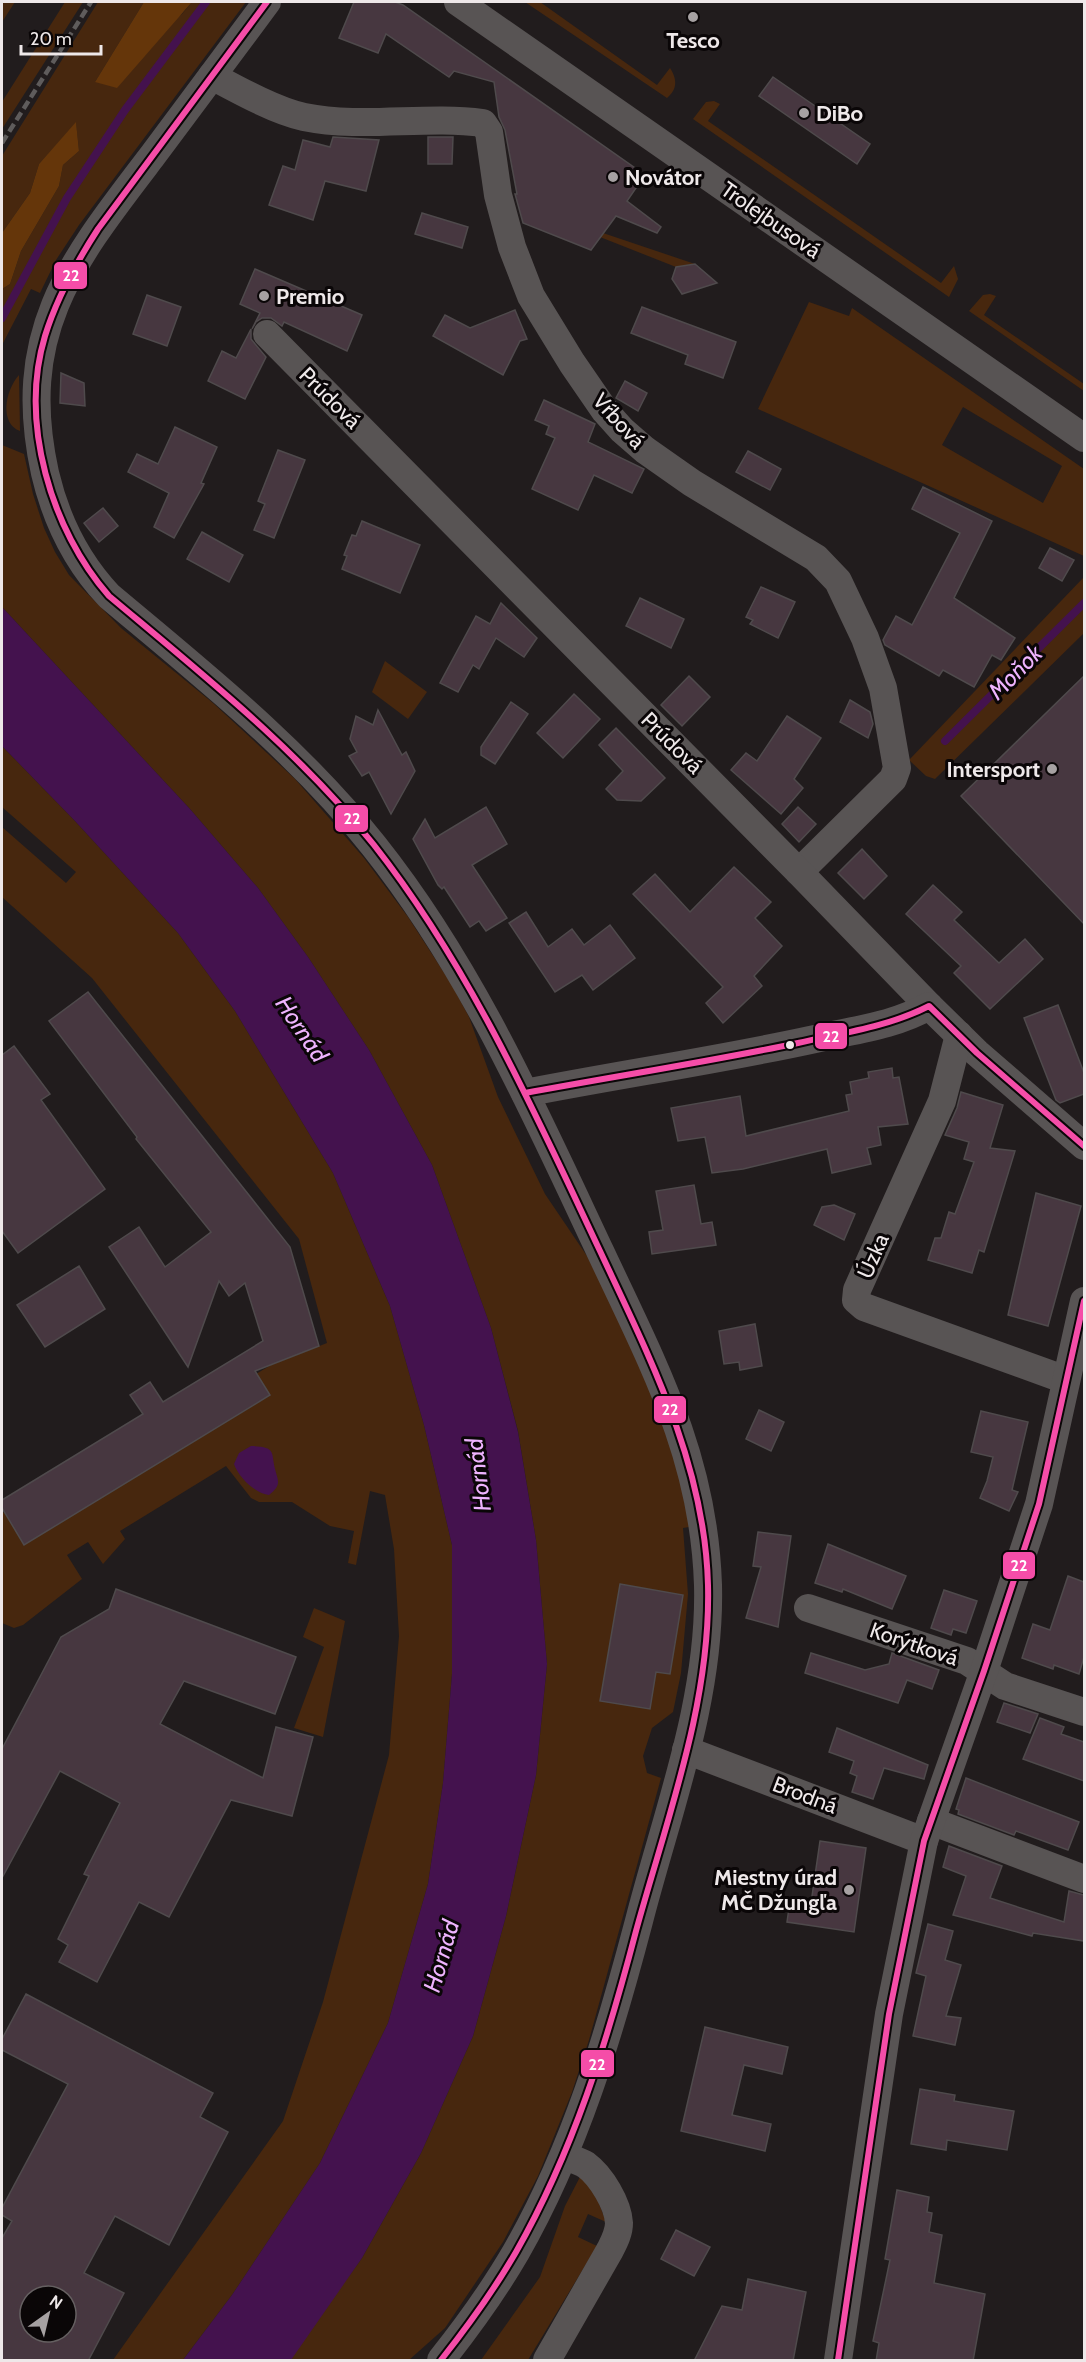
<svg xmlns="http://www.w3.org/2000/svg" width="1086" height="2362" font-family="Cabin,sans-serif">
<rect width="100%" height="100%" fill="#211c1d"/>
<g fill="#47270e" fill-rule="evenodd">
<polygon points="2,2 15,2 2,22"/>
<polygon points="65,2 83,2 2,129 2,102"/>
<polygon points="98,2 144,2 95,82 182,14 192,2 246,2 79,225 56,260 40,293 31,289 2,345 2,289 10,284 21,251 59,186 63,165 79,151 76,123 39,164 30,193 2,233 2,156"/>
<path d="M 525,2 L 540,2 L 657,85 L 670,68 C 677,79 678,89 667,98 Z"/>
<polygon points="714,101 720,104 708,121 941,283 954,266 958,279 949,297 693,119 706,102"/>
<polygon points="603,233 695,264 676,267 600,237"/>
<polygon points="990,294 996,296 984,315 1084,384 1084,391 969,311 983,295"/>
<path d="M 809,302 L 849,316 L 852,308 L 1084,469 L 1084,556 L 758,409 ZM 963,407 L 1062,466 L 1043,503 L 942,445 Z"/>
<path d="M 19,375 L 20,431 C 0,424 4,392 19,375 Z"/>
<polygon points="2,445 24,454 33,494 44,528 55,552 69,575 121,628 213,703 295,779 364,858 408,917 452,985 469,1017 498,1097 545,1194 587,1256 686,1448 702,1525 683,1528 688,1594 681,1673 673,1712 652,1728 643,1756 647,1773 661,1778 589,2040 572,2092 538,2176 503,2242 445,2328 409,2360 288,2360 362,2258 421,2153 473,2036 506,1916 536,1775 547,1664 536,1540 518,1431 491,1328 432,1165 369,1050 308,957 258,888 190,809 2,607"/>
<polygon points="1084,577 1084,633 935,779 926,776 909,760"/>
<polygon points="385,661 427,692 408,719 372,692"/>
<polygon points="2,746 75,821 178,933 235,1011 333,1173 390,1306 424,1425 452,1545 452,1674 443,1783 428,1884 388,2023 320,2163 232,2295 183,2360 113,2360 283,2121 323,2002 389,1755 399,1636 394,1549 385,1495 370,1491 356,1565 348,1563 354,1531 330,1526 292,1502 259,1502 251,1498 226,1466 120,1531 125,1539 103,1564 88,1542 67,1555 82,1579 23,1625 14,1628 2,1623 2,1514 4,1512 24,1545 269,1396 256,1374 271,1365 327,1343 299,1239 92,978 2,897 2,827 66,883 76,872 2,807"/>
<polygon points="314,1608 345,1621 323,1737 294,1728 324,1647 303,1637"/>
<polygon points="582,2173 592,2185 606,2222 588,2214 578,2237 597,2246 528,2360 481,2360 540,2277 565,2206"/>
</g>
<g fill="#65360a">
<polygon points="144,2 192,2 117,88 95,82"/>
<polygon points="76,122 79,151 63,165 59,186 21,251 10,284 2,289 2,233 30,193 39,164"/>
</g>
<g fill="#44124e">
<polygon points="2,607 190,809 258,888 308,957 369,1050 432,1165 491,1328 518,1432 536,1540 547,1664 536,1775 506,1916 473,2036 421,2153 362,2258 291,2360 183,2360 232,2295 320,2163 388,2023 428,1884 443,1783 452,1674 452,1545 424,1425 390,1306 333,1173 235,1011 178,933 75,821 2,746"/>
<path d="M 251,1446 C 276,1447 271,1451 275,1469 C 278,1481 282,1485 269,1495 C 255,1493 239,1478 234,1464 L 239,1453 Z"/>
</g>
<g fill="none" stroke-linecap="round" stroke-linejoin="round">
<g stroke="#44124e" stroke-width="8">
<polyline points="2,318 67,198 125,110 206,2"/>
<polyline points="945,741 1084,603"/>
</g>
</g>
<g fill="#473740" stroke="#4f4a4c" stroke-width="1.5" fill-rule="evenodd">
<polygon points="354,2 395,2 403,5 645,175 627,201 661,227 657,233 616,216 591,250 523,223 515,194 517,194 505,130 499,117 494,82 454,71 449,77 386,34 378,53 339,38"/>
<polygon points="773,77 870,144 857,164 759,96"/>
<polygon points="333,137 379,140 366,191 325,181 313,220 269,205 283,166 295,170 303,140 330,147"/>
<polygon points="428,137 453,137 452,164 428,164"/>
<polygon points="422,213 468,227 462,248 415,234"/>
<polygon points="695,264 717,283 682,294 672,279 676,267"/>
<polygon points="255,269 362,315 347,351 284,322 282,326 271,318 262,318 256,322 252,329 260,313 240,304"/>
<polygon points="147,295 181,307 167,346 133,334"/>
<polygon points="642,307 736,342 723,378 685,364 688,355 631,333"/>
<polygon points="515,310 527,339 520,341 503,375 433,336 445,315 470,328"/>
<polygon points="251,329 251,339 266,357 245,399 208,381 222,351 236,358"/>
<polygon points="61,373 84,383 85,406 60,403"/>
<polygon points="625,381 647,393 638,411 616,398"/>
<polygon points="544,400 595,424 588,442 644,469 632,493 594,475 578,510 532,489 555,438 546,434 549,426 535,420"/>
<polygon points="175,427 217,447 201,483 204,484 174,538 154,527 169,493 128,472 137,454 158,464"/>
<polygon points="278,450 305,460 274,538 254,530 265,504 258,501"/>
<polygon points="748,451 781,469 770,490 736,472"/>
<polygon points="923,487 992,521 954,598 1015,638 1001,660 992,655 974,687 943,670 939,676 885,645 883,640 896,616 912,625 960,533 912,509"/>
<polygon points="103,508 118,526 99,542 84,523"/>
<polygon points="362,521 420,545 400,593 342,569 347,556 344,555 352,535 356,536"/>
<polygon points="202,532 243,555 229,582 187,559"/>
<polygon points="1050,548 1074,560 1062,581 1039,568"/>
<polygon points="761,587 795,602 778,638 750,624 753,620 746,617"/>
<polygon points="640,598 684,619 671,648 626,626"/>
<polygon points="501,603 537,638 524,657 496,638 479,669 473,665 458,692 440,683 476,616 490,624"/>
<polygon points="689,676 710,697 682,726 661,705"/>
<polygon points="1084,676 1084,924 961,796"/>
<polygon points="574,694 600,719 563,758 537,733"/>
<polygon points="850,700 870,712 873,724 868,738 840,722"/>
<polygon points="511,702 528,714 495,764 481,755 481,747"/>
<polygon points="378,710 402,755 406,752 415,771 391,814 369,772 362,776 349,756 357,752 350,739 356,716 373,725"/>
<polygon points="787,716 821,738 794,779 803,788 781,814 731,770 746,753 757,761"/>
<polygon points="616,728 665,778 641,801 617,800 606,789 623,771 599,745"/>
<polygon points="486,807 507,844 472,865 507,918 486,931 479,921 470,927 444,887 442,889 438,885 413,839 425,819 435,838"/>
<polygon points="798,807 816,824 799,842 782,824"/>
<polygon points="862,849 887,876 864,899 838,873"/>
<polygon points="734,867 771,902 755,918 782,946 754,976 762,986 723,1023 706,1003 723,987 633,894 655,874 690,912"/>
<polygon points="933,885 962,912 954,920 999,963 1025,939 1043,959 990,1009 954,973 961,966 906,914"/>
<polygon points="526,912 548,947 572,929 584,945 610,925 635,958 593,990 582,975 555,992 509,923"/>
<polygon points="88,992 290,1247 319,1346 255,1371 270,1395 24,1545 2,1508 2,1500 143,1414 130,1395 150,1382 163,1402 263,1341 245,1283 229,1296 219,1281 188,1367 109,1247 139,1227 165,1267 211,1232 136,1139 137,1137 49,1021"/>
<polygon points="1058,1005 1084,1073 1084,1094 1060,1103 1056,1100 1024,1018"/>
<polygon points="14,1046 50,1094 41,1100 105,1189 18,1253 2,1231 2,1055"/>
<polygon points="892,1068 893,1078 899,1077 908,1124 878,1127 881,1145 867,1148 871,1164 832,1173 827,1149 743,1169 712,1173 705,1137 678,1141 671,1108 740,1096 746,1136 849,1111 846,1095 852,1094 850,1082 869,1078 868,1072"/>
<polygon points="961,1092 1003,1105 990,1148 1015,1151 984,1252 979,1250 972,1273 928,1260 935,1238 941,1238 949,1212 955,1214 974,1162 964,1159 969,1142 945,1135 957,1108"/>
<polygon points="694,1185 701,1224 712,1222 716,1245 652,1254 649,1232 663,1230 656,1191"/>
<polygon points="1036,1193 1081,1206 1048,1326 1008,1315"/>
<polygon points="834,1205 855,1214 844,1240 814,1225 822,1207"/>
<polygon points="79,1266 105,1309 45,1347 17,1305"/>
<polygon points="755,1324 762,1366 740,1370 739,1362 724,1364 719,1331"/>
<polygon points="759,1410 784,1422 771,1451 746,1439"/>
<polygon points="981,1411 1028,1422 1012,1490 1018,1492 1009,1511 980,1498 987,1481 993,1457 971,1452"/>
<polygon points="758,1532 791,1536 778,1627 746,1618 761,1567 753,1566"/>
<polygon points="828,1544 906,1576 892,1609 843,1589 842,1592 815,1583"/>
<polygon points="1068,1576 1084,1582 1084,1657 1079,1674 1054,1665 1053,1669 1022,1658 1033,1624 1050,1630"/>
<polygon points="620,1584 683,1595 670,1674 656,1672 650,1709 600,1701"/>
<polygon points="116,1589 296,1657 275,1714 184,1681 160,1724 263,1778 276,1727 313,1737 292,1816 231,1800 169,1917 139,1902 97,1982 59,1962 68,1945 58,1939 89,1876 84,1874 120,1803 60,1771 2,1878 2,1749 61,1637 109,1609"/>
<polygon points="944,1590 977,1601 966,1633 953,1629 951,1635 931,1628"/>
<polygon points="811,1653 865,1670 889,1664 892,1653 939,1670 932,1689 907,1680 898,1703 805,1673"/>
<polygon points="1004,1703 1038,1714 1030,1733 997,1722"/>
<polygon points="1040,1718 1064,1727 1061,1734 1084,1742 1084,1781 1023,1759"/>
<polygon points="837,1728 928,1765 924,1779 884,1768 873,1799 852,1792 857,1776 850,1773 854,1761 829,1752"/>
<polygon points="966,1778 1079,1822 1068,1850 1016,1831 1014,1835 958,1814 959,1810 956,1809"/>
<polygon points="820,1841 866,1848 854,1932 787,1922 790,1901 811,1903"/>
<polygon points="949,1846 1002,1866 990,1898 1064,1922 1069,1891 1084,1895 1084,1941 1033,1933 1032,1936 953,1915 966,1876 943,1867"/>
<polygon points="928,1924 953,1931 945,1960 961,1965 946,2016 961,2018 955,2045 913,2036 926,1976 916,1973"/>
<path d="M 26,1994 L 213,2093 L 200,2117 L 228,2132 L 169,2245 L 115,2216 L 84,2273 L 124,2293 L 88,2361 L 2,2361 L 2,2238 L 12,2221 L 2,2215 L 2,2208 L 68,2084 L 2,2050 L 2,2039 ZM 30,2296 L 66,2296 L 66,2332 L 30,2332 Z"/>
<polygon points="705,2027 788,2047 782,2074 744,2065 732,2115 771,2124 765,2151 681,2131"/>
<polygon points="920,2089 955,2095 954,2101 1014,2111 1007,2150 947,2140 946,2150 911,2144"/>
<polygon points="897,2190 929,2197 927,2212 932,2213 929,2232 942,2235 934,2283 985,2294 973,2361 876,2361 879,2343 873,2341 890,2260 885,2259"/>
<polygon points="676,2230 710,2247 694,2276 661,2259"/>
<polygon points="748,2279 806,2292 793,2361 694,2361 722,2306 742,2310"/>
</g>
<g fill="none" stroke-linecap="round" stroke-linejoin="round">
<g stroke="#585454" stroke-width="28">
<path d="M 267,2 C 229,53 191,104 153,155 C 72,261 14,331 45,473 C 56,520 76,561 109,596 C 202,674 298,750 374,846 C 471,968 534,1111 600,1251 C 653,1364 704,1457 708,1585 C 711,1700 667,1812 639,1921 C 609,2035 575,2149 516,2252 C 494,2290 468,2326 441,2360"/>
<polyline points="458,2 1084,438"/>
<path d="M 212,76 C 238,90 276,111 304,117 C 363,129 425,115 483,123 L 489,132 L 498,195 L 512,247 L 531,296 L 572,363 L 605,411 L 622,430 L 645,450 L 692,483 L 816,558 L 838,581 L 865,638 L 883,688 L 897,768 L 893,779 L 799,872"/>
<polyline points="267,334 799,872 929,1006 977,1053 1084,1146"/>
<polyline points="959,1035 942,1101 857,1290 856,1300 864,1307 1066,1380"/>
<path d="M 525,1093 C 622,1074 719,1060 815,1039 C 853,1030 894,1026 929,1006"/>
<polyline points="808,1608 967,1661 1005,1686 1084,1712"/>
<polyline points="686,1750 924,1841"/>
<polyline points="931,1821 1084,1879"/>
<path d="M 547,2360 L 610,2250 C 614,2242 619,2233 619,2223 C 618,2204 601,2176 586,2165 C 580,2161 571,2159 564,2156"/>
<polyline points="838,2360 889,2014 924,1841 984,1671 1039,1504 1084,1301"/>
</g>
<polyline stroke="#5f5c5c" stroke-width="4.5" stroke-dasharray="9 4.5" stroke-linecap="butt" points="2,143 91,2"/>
<defs>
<g id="bus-1">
<path d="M 267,2 L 98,229 C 76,263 57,297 45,336 C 19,422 51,530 109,596 C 202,674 298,750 374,845 C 470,967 534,1111 600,1251 C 650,1358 705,1465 708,1585 C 711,1703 667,1818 636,1931 C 607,2042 573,2152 516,2252 C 494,2290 468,2326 441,2360"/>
<path d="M 525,1093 C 616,1076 707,1062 798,1043 C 842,1033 888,1027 929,1006 L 977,1053 L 1084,1146"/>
<polyline points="838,2360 889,2014 924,1841 984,1671 1039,1504 1084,1301"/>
</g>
</defs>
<use href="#bus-1" stroke="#0a0607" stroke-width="10"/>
<use href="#bus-1" stroke="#f54da8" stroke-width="6"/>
</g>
<g fill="#a6a1a2" stroke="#0a0607" stroke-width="2">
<circle cx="693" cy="17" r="6"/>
<circle cx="804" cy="113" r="6"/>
<circle cx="613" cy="177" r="6"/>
<circle cx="264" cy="296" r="6"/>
<circle cx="1052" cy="769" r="6"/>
<circle cx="849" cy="1890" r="6"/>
</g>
<circle fill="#eee8e9" stroke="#0a0607" stroke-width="2" cx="790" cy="1045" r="5"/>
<g text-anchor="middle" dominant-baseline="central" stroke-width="6" stroke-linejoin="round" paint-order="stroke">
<g font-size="22" font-weight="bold" fill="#eee8e9" stroke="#0a0607" text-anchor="start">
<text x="693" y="40" text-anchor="middle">Tesco</text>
<text x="816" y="113">DiBo</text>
<text x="625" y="177">Novátor</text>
<text x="276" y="296">Premio</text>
<text x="1040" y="769" text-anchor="end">Intersport</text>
<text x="837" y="1877" text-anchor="end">Miestny úrad<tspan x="837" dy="25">MČ Džungľa</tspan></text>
</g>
<g font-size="22" fill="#eee8e9" stroke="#0a0607">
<text transform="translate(771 220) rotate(35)">Trolejbusová</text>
<text transform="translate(330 398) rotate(45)">Prúdová</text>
<text transform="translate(619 421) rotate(48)">Vŕbová</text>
<text transform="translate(672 743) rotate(45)">Prúdová</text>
<text transform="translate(873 1256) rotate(-66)">Úzka</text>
<text transform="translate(914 1644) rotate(19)">Korýtková</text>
<text transform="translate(805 1795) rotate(21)">Brodná</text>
</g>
<g font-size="24" font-style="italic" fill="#eeb3fe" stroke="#0a0607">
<text transform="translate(1015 672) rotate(-45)">Moňok</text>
<text transform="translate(302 1029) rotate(56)">Hornád</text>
<text transform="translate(478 1475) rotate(-97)">Hornád</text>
<text transform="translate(441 1956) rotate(-74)">Hornád</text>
</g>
</g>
<g stroke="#0a0607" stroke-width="2">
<rect x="53" y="261" width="35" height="29" rx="6" fill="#f54da8"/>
<rect x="334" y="804" width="35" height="29" rx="6" fill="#f54da8"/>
<rect x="814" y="1022" width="34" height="28" rx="6" fill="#f54da8"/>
<rect x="653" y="1395" width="34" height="29" rx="6" fill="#f54da8"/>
<rect x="1002" y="1551" width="34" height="29" rx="6" fill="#f54da8"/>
<rect x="580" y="2049" width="35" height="29" rx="6" fill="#f54da8"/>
</g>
<g font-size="16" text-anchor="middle" font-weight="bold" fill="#fff">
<text x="71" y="281">22</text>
<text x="352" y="824">22</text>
<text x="831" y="1042">22</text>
<text x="670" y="1415">22</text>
<text x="1019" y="1571">22</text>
<text x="597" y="2070">22</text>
</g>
<rect width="1086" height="2362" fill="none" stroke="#eee8e9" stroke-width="6"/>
<g transform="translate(48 2314) rotate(34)"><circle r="28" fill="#0a0607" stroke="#656061" stroke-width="1.5"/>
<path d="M0-4.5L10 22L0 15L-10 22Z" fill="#a6a1a2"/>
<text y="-9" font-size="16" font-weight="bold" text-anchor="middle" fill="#eee8e9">N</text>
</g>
<path d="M21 45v9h80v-9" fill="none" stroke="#eee8e9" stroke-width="3"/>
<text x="30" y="45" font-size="18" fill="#eee8e9" stroke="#0a0607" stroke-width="4.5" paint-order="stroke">20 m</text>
</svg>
